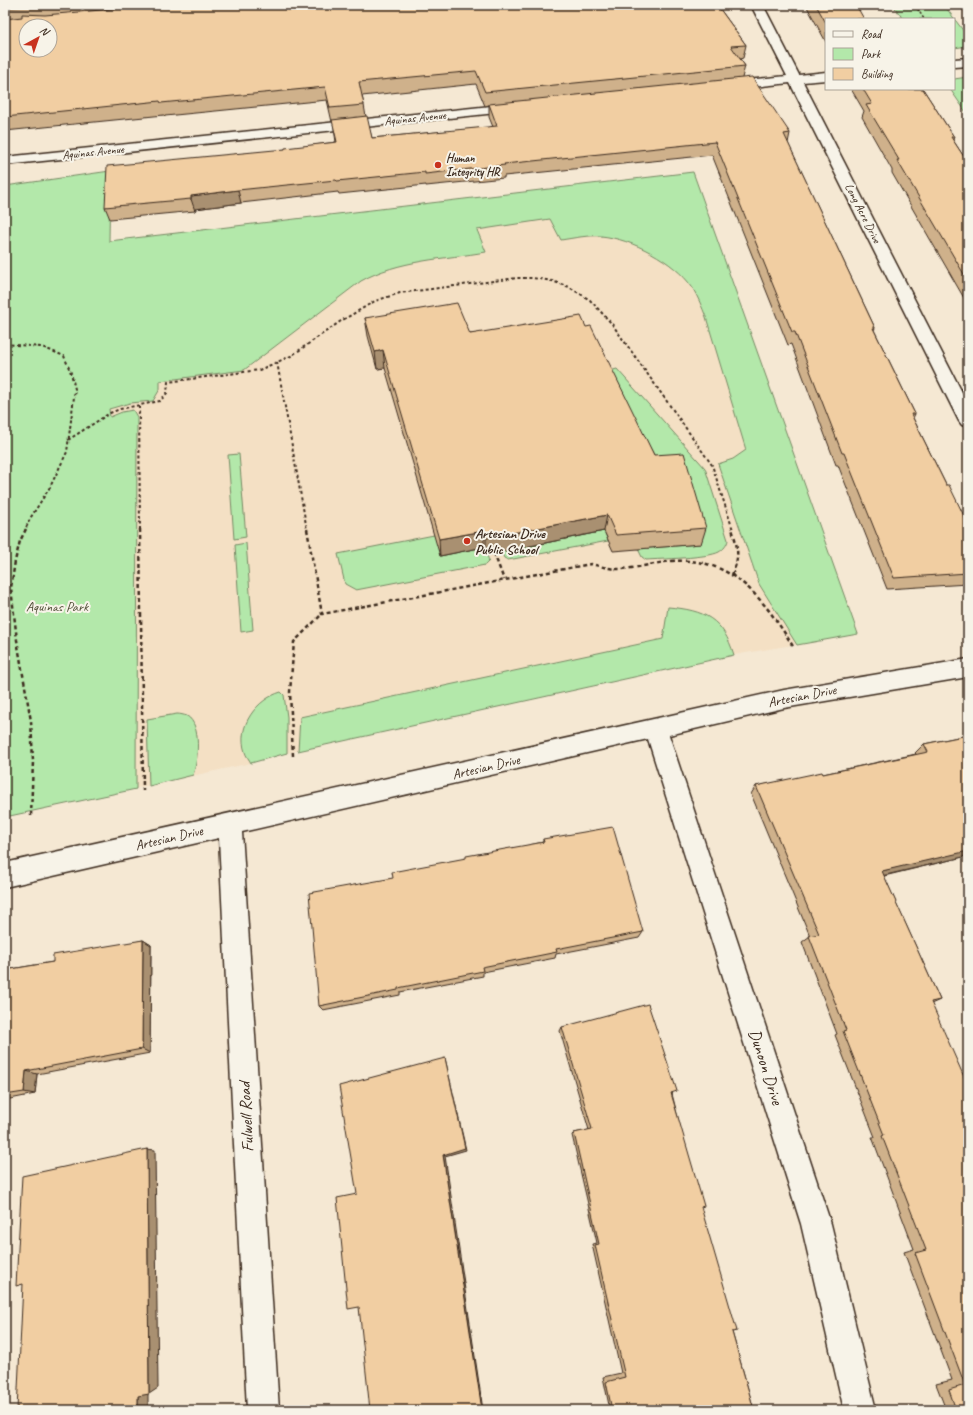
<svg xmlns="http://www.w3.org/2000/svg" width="973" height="1415" font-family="Caveat,sans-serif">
<rect width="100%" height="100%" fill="#f5e8d3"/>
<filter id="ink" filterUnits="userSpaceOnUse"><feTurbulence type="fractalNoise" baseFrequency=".025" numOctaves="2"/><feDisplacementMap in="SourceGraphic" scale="8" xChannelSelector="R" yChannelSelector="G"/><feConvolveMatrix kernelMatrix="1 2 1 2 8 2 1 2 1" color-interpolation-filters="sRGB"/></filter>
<g filter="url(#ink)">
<polygon fill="#f4e0c4" points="693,172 858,634 734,655 287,753 251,763 110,794 108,241"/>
<g fill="#b3e8aa" stroke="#778964">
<polygon points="893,5 944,5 968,37 968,46 954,48 954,19 903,19"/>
<polygon points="968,77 968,115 950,89 954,89 954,79"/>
<path d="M 110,171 L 109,241 L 693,172 L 858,634 L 797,645 L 759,584 L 718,464 L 733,459 L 746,450 L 706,317 C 702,307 698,297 692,287 C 674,261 632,239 601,236 C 588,235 574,238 561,240 L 550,219 L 477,230 L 486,252 C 445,259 398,260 361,281 L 244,370 L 160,381 L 160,389 L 153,401 L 130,403 L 109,409 L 110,417 L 122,412 L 133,410 L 137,417 L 136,789 L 5,817 L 5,186 Z"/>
<path d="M 617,369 L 705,468 L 728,540 C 727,545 724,549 719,552 C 708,558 661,559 646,560 L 642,557 L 638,549 L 701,544 L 679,470 L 650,472 L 602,373 Z"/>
<polygon points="239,454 246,537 234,539 228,455"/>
<polygon points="604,531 608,541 508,560 504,558 501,552"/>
<polygon points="434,535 484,547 489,561 485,565 356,590 345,584 338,554"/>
<polygon points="246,543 253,630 241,632 235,545"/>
<path d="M 668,607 C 705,610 723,619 734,655 L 298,751 L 300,717 L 663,639 Z"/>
<path d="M 281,692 L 284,695 L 287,717 L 287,753 L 251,763 C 249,759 246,756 245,752 C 236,726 257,699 281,692 Z"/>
<path d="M 177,714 C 180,714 184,715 187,716 C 202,725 198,761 193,775 L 149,786 L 147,719 Z"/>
</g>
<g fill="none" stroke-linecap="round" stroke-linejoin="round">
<defs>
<g id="minor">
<polygon points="751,5 763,5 799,75 826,72 826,80 803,82 968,404 968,427 962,425 959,421 790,83 726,90 721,89 720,86 721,83 726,82 787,76"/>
<polygon points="968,58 968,66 954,67 954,59"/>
<polygon points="519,103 524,104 526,107 524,110 5,165 5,157"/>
<polygon points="968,659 968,677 784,708 669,735 831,1224 876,1410 844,1410 801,1224 648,739 242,832 279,1410 247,1410 219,838 5,887 5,863 784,690"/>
</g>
</defs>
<use href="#minor" stroke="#3b2a1e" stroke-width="3"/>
<polyline stroke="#3b2a1e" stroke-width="1.5" stroke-dasharray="2.5 2" stroke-linecap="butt" points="915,5 924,19"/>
<g stroke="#3b2a1e" stroke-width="2" stroke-dasharray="3 2.5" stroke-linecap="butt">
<polyline points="5,344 42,347 64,356 71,373 75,389 67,452 50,487 31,517 25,530"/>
<polyline points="277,362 307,530"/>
<polyline points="139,406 140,530"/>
<polyline points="68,440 110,413 120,409 160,401 167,393 168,382 259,370 291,356 341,321 375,301 400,293 517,278 533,278 552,281 569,287 590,300 612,324 712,465 733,530"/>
</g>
<g stroke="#3b2a1e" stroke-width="2.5" stroke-dasharray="4 3" stroke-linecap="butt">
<polyline points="26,529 20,541 15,561 11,588 17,640 31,721 33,761 31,816"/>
<polyline points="140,529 143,791"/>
<path d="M 307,529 L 322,614 L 591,564 C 600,566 609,569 618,569 C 636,569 654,563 672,561 C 733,556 766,602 794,648"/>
<polyline points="494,553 504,580"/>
<path d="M 732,575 C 740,556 738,548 732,529"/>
<polyline points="293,756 290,692 294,642 322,614"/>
</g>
<use href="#minor" fill="#f7f3e8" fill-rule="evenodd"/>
</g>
<g fill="#cfb18b" stroke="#3b2a1e" fill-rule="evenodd">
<path d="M 5,5 L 717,5 L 746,45 L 743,58 L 740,59 L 745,66 L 742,78 L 790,133 L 788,143 L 875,328 L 874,330 L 915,414 L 913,418 L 946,485 L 968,524 L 966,527 L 968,531 L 968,584 L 887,589 L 838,465 L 836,465 L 791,344 L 788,345 L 712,155 L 504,176 L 504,178 L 426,186 L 426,185 L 339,194 L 338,192 L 241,203 L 195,209 L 195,211 L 110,219 L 105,207 L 285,149 L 336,142 L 333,122 L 332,122 L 327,100 L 165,116 L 164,115 L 5,131 ZM 476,84 L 485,106 L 489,105 L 489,117 L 493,127 L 372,138 L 366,117 L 364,105 L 362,96 Z"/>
<polygon points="806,5 856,5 826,19 826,42"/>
<polygon points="851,89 923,89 954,137 953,140 968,163 968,305 892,173 892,170 862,117 864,111"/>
<polygon points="365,318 470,334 586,327 654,455 706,528 701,544 613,551 604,531 486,555 484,547 440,556 385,368 377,369 368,336"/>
<polygon points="968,735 963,857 884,876 940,1000 931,1004 968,1410 946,1410 936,1384 952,1380 904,1252 914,1249 872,1137 875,1137 835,1035 837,1034 802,942 810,936 751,794 756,786 823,774 916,754 915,753 924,744"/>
<polygon points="543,839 643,932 639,938 556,954 555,958 483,972 483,976 400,992 400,995 323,1010 319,1006 466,859 543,842"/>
<polygon points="143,940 151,945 150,1053 37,1074 35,1094 5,1100 5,970 53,962"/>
<polygon points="562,1027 673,1094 672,1094 732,1332 754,1410 610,1410 603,1377 621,1373 592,1244 597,1243 572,1135 574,1133 589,1130 560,1031"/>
</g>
<g fill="#a99071" stroke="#3b2a1e">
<polygon points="238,190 241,203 195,209 195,211 191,199 191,196"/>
<polygon points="383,350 385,368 377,369 375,352"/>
<polygon points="607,515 604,531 486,555 486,538"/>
<polygon points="484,531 484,547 440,556 439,539"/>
<polygon points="968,848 968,853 963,857 873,878 882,871"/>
<polygon points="143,940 151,945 150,1053 142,1049"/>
<polygon points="445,1058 466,1150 445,1156 483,1410 482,1410 443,1155"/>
<polygon points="26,1071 37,1074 35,1094 24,1092"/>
<polygon points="147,1149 155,1150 158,1388 149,1394"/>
<polygon points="148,1391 148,1410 138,1410 138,1396"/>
</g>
<g fill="#f1cea2" stroke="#3b2a1e" fill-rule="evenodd">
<polygon points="5,5 39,5 5,8"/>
<path d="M 157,5 L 717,5 L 746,45 L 731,46 L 745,66 L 485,92 L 476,71 L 359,82 L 364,105 L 330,108 L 325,87 L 161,103 L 160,101 L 5,117 L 5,19 L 22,17 L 22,14 L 45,15 ZM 26,26 L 50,26 L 50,50 L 26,50 Z"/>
<polygon points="816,5 856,5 864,19 826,19 826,23"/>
<polygon points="752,77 790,133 784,134 875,328 873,328 915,414 911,414 946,485 949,485 968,524 965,524 968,531 968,573 894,578 844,453 842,453 795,332 792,332 715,142 504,164 505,165 425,174 425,172 337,181 336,180 238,190 191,196 191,199 105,207 107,166 285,149 285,148 337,142 332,120 367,116 372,138 497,126 489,104"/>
<polygon points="863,89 923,89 954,137 951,137 968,163 968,281 897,160 899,160 866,105 872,104"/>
<polygon points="457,303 470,334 581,316 586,327 591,326 654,455 684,453 706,528 616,535 607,515 486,538 484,531 439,539 383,350 375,352 365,318"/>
<polygon points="968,735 968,851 882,871 940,1000 931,1002 968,1086 968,1410 956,1410 949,1390 965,1385 915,1253 926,1250 882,1136 884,1135 843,1031 846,1030 809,936 819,934 756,786 822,772 823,774 928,752 924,744"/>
<polygon points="613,827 643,932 556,949 557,952 482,967 483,971 398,988 398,990 319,1006 309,893 393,878 392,872 466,858 466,856 544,842 543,839"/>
<polygon points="143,940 142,1049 26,1071 24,1092 5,1095 5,970 53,962 53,955"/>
<polygon points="648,1004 677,1091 671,1093 704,1206 701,1207 737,1331 732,1332 754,1410 612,1410 606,1382 625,1377 595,1245 599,1244 574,1133 592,1129 562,1027"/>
<polygon points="445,1058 465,1148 443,1155 482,1410 370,1410 359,1307 348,1309 337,1198 357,1194 339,1086"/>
<polygon points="147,1149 149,1394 138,1396 138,1410 17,1410 23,1284 16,1286 22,1176"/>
</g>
</g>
<g fill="#c8321e" stroke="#f7f3e8" stroke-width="1.5">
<circle cx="438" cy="165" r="4"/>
<circle cx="467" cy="541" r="4"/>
</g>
<g text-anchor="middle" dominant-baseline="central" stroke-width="4" stroke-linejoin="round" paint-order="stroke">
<g font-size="12" fill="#3b2a1e" stroke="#f7f3e8">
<text transform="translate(415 118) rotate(-6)">Aquinas Avenue</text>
<text transform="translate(93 152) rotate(-6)">Aquinas Avenue</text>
<text transform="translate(863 213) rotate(63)">Long Acre Drive</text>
</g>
<g font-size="12" font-weight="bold" fill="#3b2a1e" stroke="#f7f3e8" text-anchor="start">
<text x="446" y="158">Human<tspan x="446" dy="14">Integrity HR</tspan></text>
</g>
<g font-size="14" font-weight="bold" fill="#3b2a1e" stroke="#f7f3e8" text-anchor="start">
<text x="475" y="533">Artesian Drive<tspan x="475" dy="16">Public School</tspan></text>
</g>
<g font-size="14" fill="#53503a" stroke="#f7f3e8">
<text x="57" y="606">Aquinas Park</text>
</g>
<g font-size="14" fill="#3b2a1e" stroke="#f7f3e8">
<text transform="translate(802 696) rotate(-11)">Artesian Drive</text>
<text transform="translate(486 767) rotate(-13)">Artesian Drive</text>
<text transform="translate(169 838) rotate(-13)">Artesian Drive</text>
</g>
<g font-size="17" fill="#3b2a1e" stroke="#f7f3e8">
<text transform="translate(766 1067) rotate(72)">Dunoon Drive</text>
<text transform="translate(246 1117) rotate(-93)">Fulwell Road</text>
</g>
</g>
<rect width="973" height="1415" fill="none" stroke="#f7f3e8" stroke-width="20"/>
<rect x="10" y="10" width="953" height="1395" fill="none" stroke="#3b2a1e" stroke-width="1.5" filter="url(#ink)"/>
<rect x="825" y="18" width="130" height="72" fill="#f7f3e8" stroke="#aca397"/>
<rect x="833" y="31" width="20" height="6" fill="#f7f3e8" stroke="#aca397"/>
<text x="861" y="38" font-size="12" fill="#3b2a1e">Road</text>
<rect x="833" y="48" width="20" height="12" fill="#b3e8aa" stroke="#aca397"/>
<text x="861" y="58" font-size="12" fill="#3b2a1e">Park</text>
<rect x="833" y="68" width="20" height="12" fill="#f1cea2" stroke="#aca397"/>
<text x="861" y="78" font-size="12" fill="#3b2a1e">Building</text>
<g transform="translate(38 38) rotate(40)"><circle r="19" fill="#f7f3e8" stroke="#aca397"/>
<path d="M0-3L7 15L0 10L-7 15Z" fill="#c8321e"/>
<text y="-6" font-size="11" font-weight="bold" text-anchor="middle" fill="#3b2a1e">N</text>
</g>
</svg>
